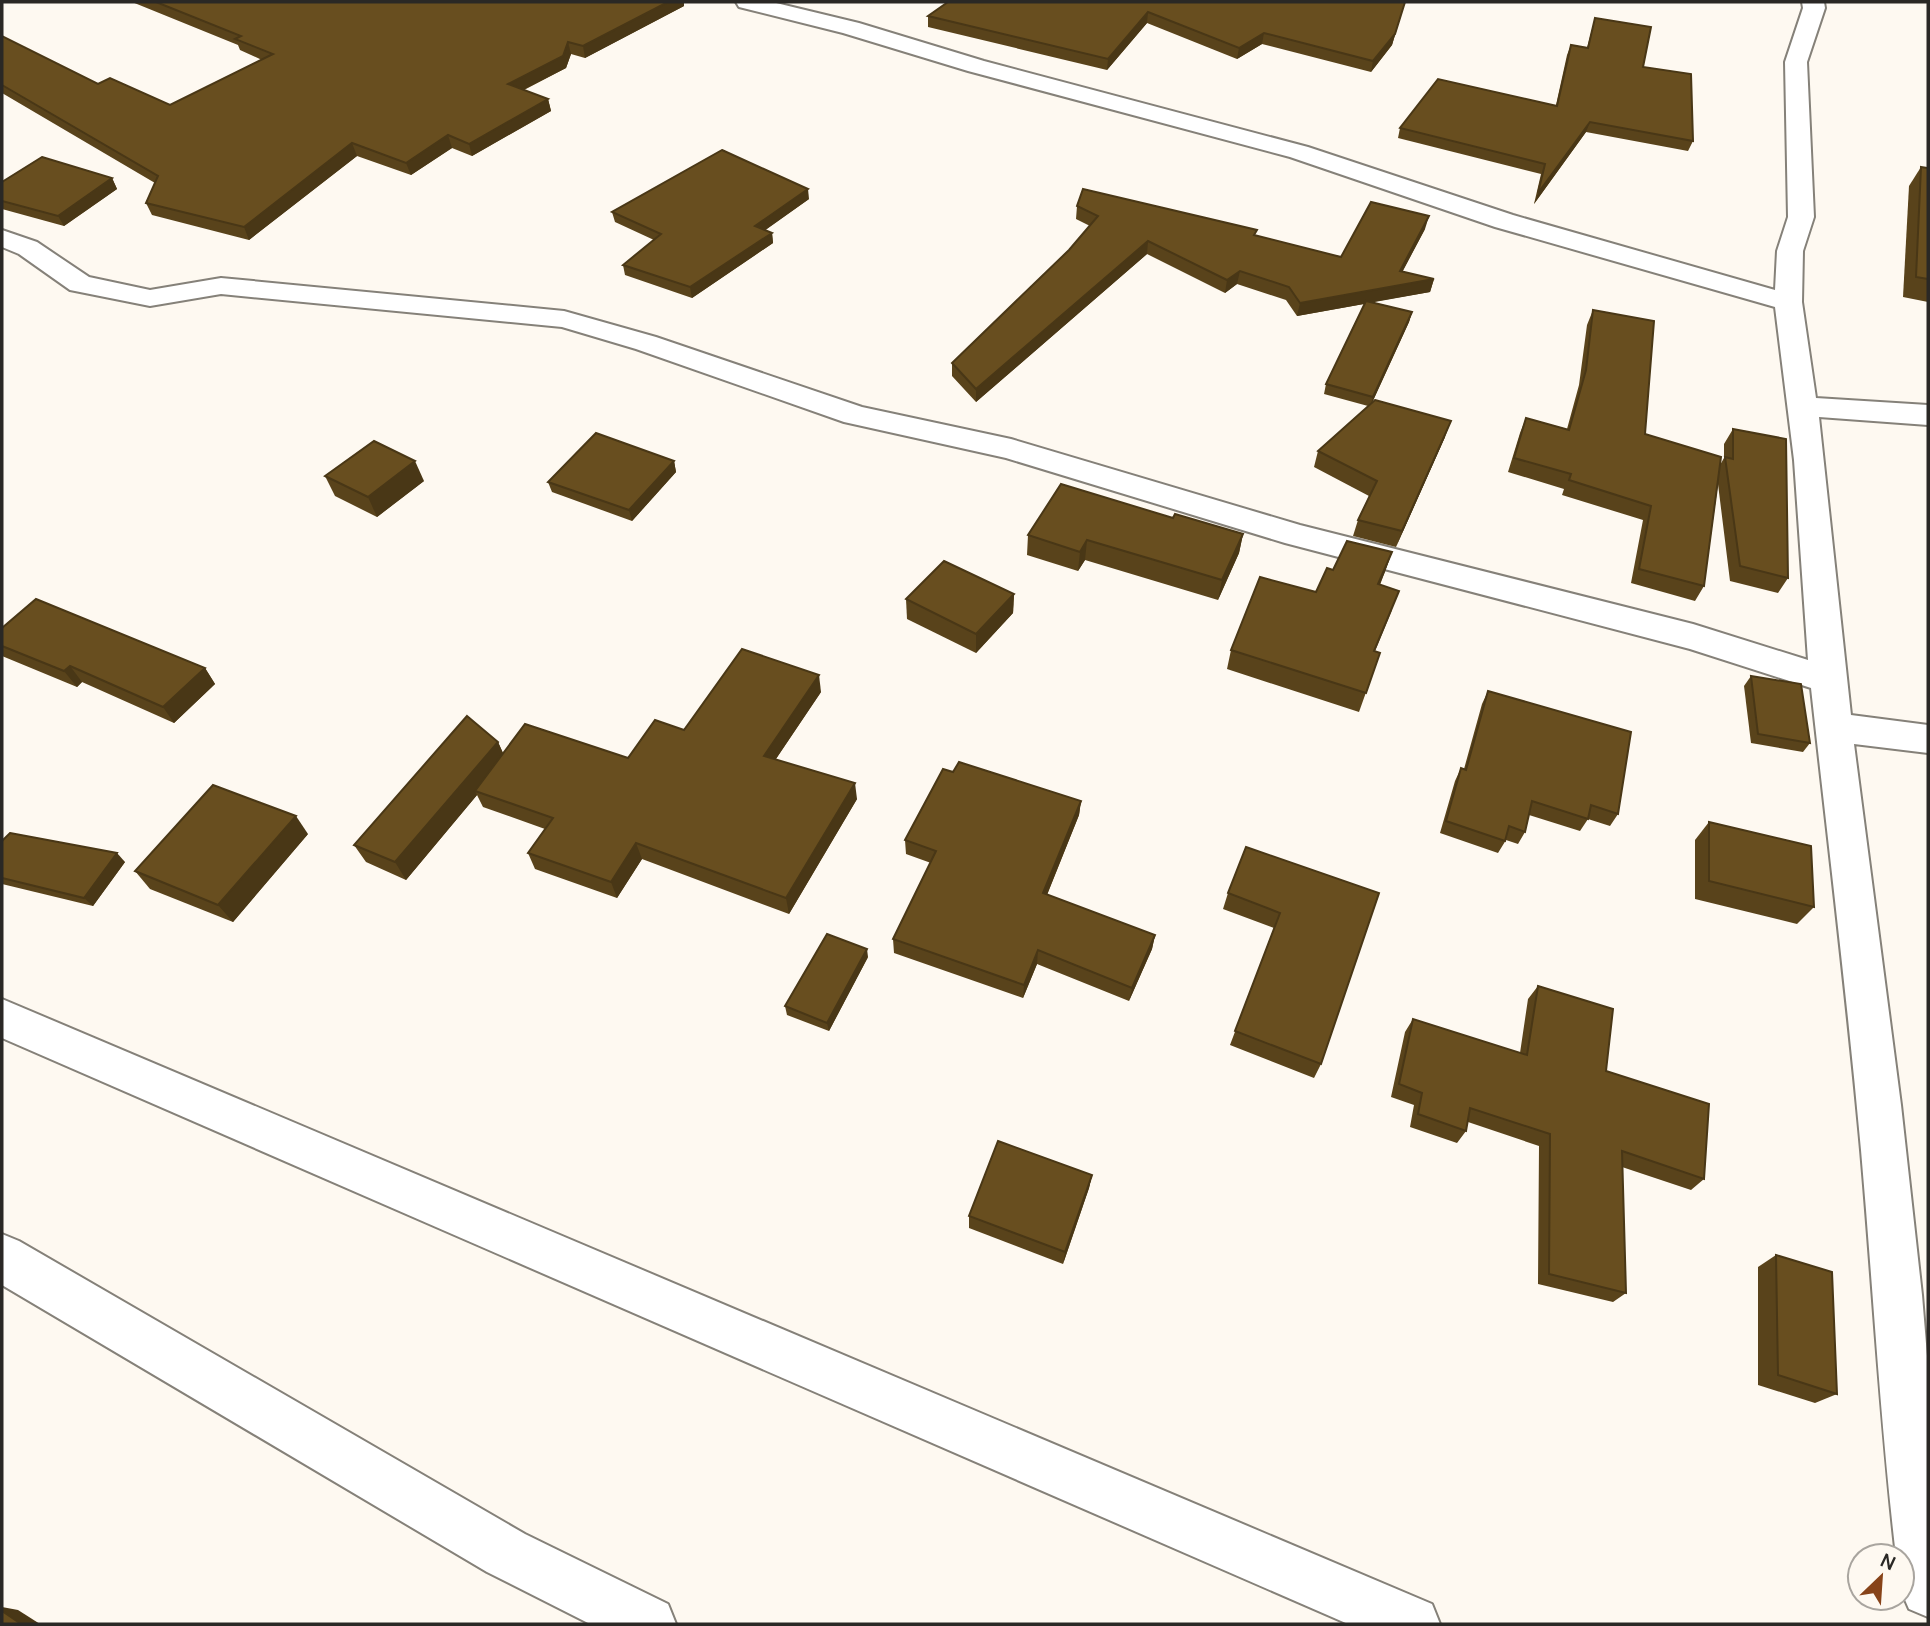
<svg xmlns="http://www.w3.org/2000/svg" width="1930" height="1626" font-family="Manrope,sans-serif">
<rect width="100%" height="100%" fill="#fef9f1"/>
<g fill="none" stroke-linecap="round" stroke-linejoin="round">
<defs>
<g id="minor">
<path d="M 736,2 L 772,2 L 859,23 L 984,61 L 1308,147 L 1513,215 L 1775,290 L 1777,251 L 1788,217 L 1785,62 L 1803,8 L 1802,2 L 1824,2 L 1825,8 L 1807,62 L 1814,217 L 1803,251 L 1802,302 L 1816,398 L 1928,405 L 1928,425 L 1819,417 L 1851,715 L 1928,725 L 1928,753 L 1854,744 L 1901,1105 L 1922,1295 L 1928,1368 L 1928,1617 L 1909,1609 L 1902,1593 L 1902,1556 L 1896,1556 C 1880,1421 1873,1286 1861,1150 C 1847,996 1828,842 1811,688 L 1690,649 L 1285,543 L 1006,458 L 844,422 L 636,349 L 562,327 L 221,294 L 150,306 L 70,290 L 19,254 L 2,247 L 2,230 L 37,242 L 89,277 L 150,290 L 221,278 L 564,311 L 656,337 L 862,407 L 1011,439 L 1300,525 L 1693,624 L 1808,660 L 1794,460 L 1775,307 L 1495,227 L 1290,157 L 968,71 L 843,33 L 739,7 Z"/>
<polygon points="2,1234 19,1241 525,1534 668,1604 676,1624 590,1624 487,1572 2,1285"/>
</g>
<polygon id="major" points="2,999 1432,1604 1440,1624 1348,1624 2,1038"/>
</defs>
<use href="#minor" stroke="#858179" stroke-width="4"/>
<use href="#major" stroke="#858179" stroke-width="4"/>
<use href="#minor" fill="#fff" fill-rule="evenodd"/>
<use href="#major" fill="#fff" fill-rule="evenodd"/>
</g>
<g fill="#59431b">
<polygon points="132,2 684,2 684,6 585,58 571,54 566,68 524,90 548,99 551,111 472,156 452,148 411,175 357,156 249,240 152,215 146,203 155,183 2,93 2,36 98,84 170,105 262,60 240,50 238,45"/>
<polygon points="1405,2 1392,45 1371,72 1262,44 1237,59 1147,23 1107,70 928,27 928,16"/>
<polygon points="1595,18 1643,67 1693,141 1688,151 1586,132 1534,204 1541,174 1398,138 1400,128 1556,105 1567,55 1571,45 1587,48"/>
<polygon points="1921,167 1928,168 1928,302 1903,297 1909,186"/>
<polygon points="112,178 117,189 64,226 2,209 2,182"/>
<polygon points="809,199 765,230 772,233 773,243 692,298 625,275 623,265 654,240 615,222 612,212"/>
<polygon points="1077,206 1256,236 1341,257 1425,229 1402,272 1434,279 1430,292 1372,302 1412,312 1409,322 1372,403 1445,437 1396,547 1353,536 1358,520 1369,496 1314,467 1318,451 1368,406 1324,394 1326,384 1364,304 1297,316 1286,300 1237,284 1225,293 1147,254 976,402 952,376 952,363 1069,250 1090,226 1076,219"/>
<polygon points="1593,310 1645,434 1720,465 1724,458 1724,444 1733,429 1788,578 1778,593 1730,581 1718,484 1704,586 1695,601 1631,583 1643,520 1562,495 1564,489 1508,472 1520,433 1526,418 1567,429 1579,385 1587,325"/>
<polygon points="674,461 676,472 632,521 552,492 548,482"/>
<polygon points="325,476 424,481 377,517 335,496"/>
<polygon points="1173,518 1243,534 1239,553 1218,600 1085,560 1078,571 1027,555 1028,535"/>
<polygon points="1392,552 1380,585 1392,610 1375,651 1380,653 1359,712 1227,669 1231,650 1316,592 1333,570"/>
<polygon points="1014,594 1013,613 976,653 907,619 906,599"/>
<polygon points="2,628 205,668 215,684 174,723 82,682 77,687 2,656"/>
<polygon points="1751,676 1810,743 1803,752 1751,743 1744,686"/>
<polygon points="1488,691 1618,814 1610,826 1588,819 1580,831 1529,815 1525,832 1518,844 1506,840 1498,853 1440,833 1455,781 1461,768 1464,769 1482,704"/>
<polygon points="821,692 776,759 857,799 789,914 642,859 617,898 535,869 528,853 545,829 483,807 477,795 406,880 366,862 354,845 498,742 503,753 628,758 684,730"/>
<polygon points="953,772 1081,801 1079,815 1047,895 1155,935 1152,949 1129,1001 1037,964 1023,998 894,953 893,939 931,863 906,854 905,840"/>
<polygon points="1709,822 1814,907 1797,924 1695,899 1695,840"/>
<polygon points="308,834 233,922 150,889 135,871"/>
<polygon points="2,841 125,862 93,906 2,884"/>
<polygon points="1228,893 1379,893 1321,1064 1314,1078 1230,1045 1274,928 1223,909"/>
<polygon points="868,957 829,1031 787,1015 785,1006"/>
<polygon points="1538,986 1606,1071 1704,1179 1691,1190 1622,1167 1626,1293 1613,1302 1538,1284 1539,1146 1468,1122 1466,1131 1457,1143 1410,1127 1414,1105 1391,1097 1405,1032 1413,1019 1520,1053 1528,999"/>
<polygon points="1092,1175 1089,1188 1063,1264 969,1228 969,1216"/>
<polygon points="1776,1255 1837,1394 1815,1403 1758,1385 1758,1267"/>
</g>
<g fill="#493716">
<polygon points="668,2 684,2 684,6 585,58 583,46"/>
<polygon points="1405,2 1392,45 1371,72 1373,61"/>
<polygon points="1148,12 1147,23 1107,70 1108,59"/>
<polygon points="1264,33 1262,44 1237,59 1239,48"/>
<polygon points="568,42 571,54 566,68 511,96 508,84"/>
<polygon points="548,99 551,111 472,156 469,144"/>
<polygon points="1590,122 1586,132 1534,204 1538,193"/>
<polygon points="448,135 452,148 411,175 406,163"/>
<polygon points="352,143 357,156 249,240 244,227"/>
<polygon points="112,178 117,189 64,226 58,216"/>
<polygon points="808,189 809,199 757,236 755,226"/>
<polygon points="1429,216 1425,229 1396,284 1400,271"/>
<polygon points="772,233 773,243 692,298 690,287"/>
<polygon points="1148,241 1147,254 976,402 976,389"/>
<polygon points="1240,271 1237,284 1225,293 1227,280"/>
<polygon points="1434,279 1430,292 1297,316 1300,303"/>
<polygon points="1412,312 1409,322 1370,407 1373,397"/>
<polygon points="1451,421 1445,437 1396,547 1402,531"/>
<polygon points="415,461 424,481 377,517 368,497"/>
<polygon points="674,461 676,472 632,521 629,510"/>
<polygon points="1243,534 1239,553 1218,600 1222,580"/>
<polygon points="1087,540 1085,560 1078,571 1080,552"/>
<polygon points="1392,552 1385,572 1371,604 1378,584"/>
<polygon points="1014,594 1013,613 976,653 976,634"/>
<polygon points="70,666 82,682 77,687 64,671"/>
<polygon points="205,668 215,684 174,723 163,707"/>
<polygon points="819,675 821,692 767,772 764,756"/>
<polygon points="498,742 506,760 475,791 477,795 406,880 395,862"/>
<polygon points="855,783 857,799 789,914 786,898"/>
<polygon points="1081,801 1079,815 1042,907 1043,893"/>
<polygon points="296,816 308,834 233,922 218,905"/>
<polygon points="636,843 642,859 617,898 611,882"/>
<polygon points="117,853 125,862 93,906 84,898"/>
<polygon points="1155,935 1152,949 1129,1001 1132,988"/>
<polygon points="867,949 868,957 829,1031 827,1023"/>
<polygon points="1038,950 1037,964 1023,998 1024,985"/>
<polygon points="1092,1175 1089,1188 1063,1264 1065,1252"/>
<polygon points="2,1607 18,1610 40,1624 21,1624 2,1611"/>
</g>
<g fill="#684e1f" stroke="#493716" stroke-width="2">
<polygon points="156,2 668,2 583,46 568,42 563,56 508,84 548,99 469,144 448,135 406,163 352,143 244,227 146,203 158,176 2,85 2,36 98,84 110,78 170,105 273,54 235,39 241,36"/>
<polygon points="948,2 1405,2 1395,34 1373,61 1264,33 1239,48 1148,12 1108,59 928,16"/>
<polygon points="1595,18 1651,27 1643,67 1691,74 1693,141 1590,122 1538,193 1545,164 1400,128 1438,79 1557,106 1571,45 1588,48"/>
<polygon points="722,150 808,189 755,226 772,233 690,287 623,265 661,234 612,212"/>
<polygon points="42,157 112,178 58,216 2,201 2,182"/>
<polygon points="1921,167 1928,168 1928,279 1916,277"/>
<polygon points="1083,189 1257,230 1254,235 1341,257 1371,202 1429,216 1400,271 1434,279 1300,303 1289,287 1240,271 1227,280 1148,241 976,389 952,363 1069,250 1098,216 1077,206"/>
<polygon points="1366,301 1412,312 1373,397 1326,384"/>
<polygon points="1593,310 1654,321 1645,434 1721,457 1704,586 1639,569 1651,506 1569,480 1571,474 1514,458 1526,418 1569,430 1586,370"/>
<polygon points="1375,400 1451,421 1402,531 1358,520 1377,481 1318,451"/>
<polygon points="1733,429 1786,439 1788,578 1740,566 1725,457 1733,459"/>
<polygon points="596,433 674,461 629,510 548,482"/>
<polygon points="374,441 415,461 368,497 325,476"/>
<polygon points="1061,484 1173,518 1175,514 1243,534 1222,580 1087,540 1080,552 1028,535"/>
<polygon points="1347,541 1392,552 1378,584 1399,591 1374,651 1380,653 1366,693 1231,650 1260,577 1316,592 1327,568 1333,570"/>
<polygon points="944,561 1014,594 976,634 906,599"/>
<polygon points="36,599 205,668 163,707 70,666 64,671 2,646 2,628"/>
<polygon points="742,649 819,675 764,756 855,783 786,898 636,843 611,882 528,853 553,818 475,791 525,724 628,758 655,720 684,730"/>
<polygon points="1751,676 1801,684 1810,743 1758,734"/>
<polygon points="1488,691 1631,732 1618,814 1591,805 1588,819 1532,801 1525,832 1509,826 1505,841 1446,821 1461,768 1466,770"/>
<polygon points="467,716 498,742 395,862 354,845"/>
<polygon points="959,762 1081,801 1043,893 1155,935 1132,988 1038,950 1024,985 893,939 936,851 905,840 943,769 953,772"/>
<polygon points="213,785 296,816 218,905 135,871"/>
<polygon points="1709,822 1811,846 1814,907 1709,881"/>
<polygon points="10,833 117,853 84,898 2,878 2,841"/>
<polygon points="1246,847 1379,893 1321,1064 1235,1031 1280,913 1228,893"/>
<polygon points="827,934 867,949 827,1023 785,1006"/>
<polygon points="1538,986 1613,1009 1606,1071 1709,1104 1704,1179 1622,1151 1626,1293 1549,1274 1550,1134 1470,1108 1466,1131 1418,1114 1422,1093 1399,1084 1413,1019 1527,1055"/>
<polygon points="998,1141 1092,1175 1065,1252 969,1216"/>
<polygon points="1776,1255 1832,1272 1837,1394 1778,1375"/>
<polygon points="2,1611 21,1624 2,1624"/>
</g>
<rect width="1930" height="1626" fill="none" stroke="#2a2825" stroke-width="7"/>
<g transform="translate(1881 1577) rotate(25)"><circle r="33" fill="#fef9f1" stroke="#a9a59f" stroke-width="2"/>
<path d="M0-5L12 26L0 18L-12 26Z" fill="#874319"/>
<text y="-10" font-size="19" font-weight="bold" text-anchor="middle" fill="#2a2825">N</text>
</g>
</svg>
